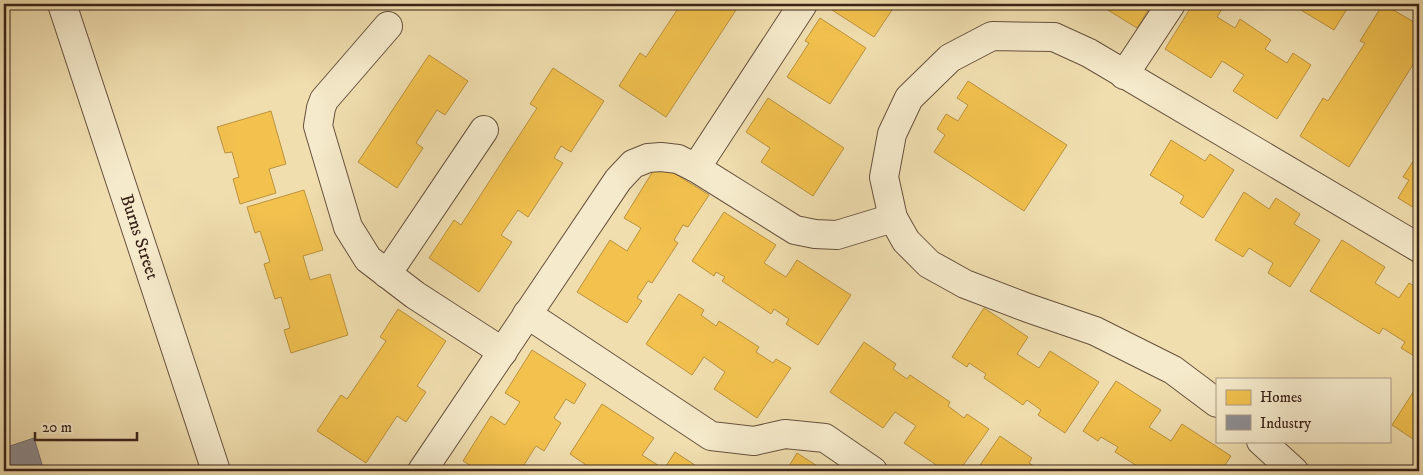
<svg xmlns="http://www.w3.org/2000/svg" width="1423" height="475" font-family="'IM FELL DW Pica',serif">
<rect width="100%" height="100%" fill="#f0deaf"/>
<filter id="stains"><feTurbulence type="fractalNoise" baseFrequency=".004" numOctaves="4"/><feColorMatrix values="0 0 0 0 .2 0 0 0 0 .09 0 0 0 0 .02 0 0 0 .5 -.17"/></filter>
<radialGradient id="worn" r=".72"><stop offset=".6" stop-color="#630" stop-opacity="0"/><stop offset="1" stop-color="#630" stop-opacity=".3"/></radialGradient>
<g fill="#f2c14e" stroke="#ba923e">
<polygon points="681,4 740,4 666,117 619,86 640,53 646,57"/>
<polygon points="836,4 896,4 874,37 832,10"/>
<polygon points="1098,4 1152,4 1137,28"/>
<polygon points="1193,4 1214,4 1222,9 1217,17 1235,28 1240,19 1271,40 1265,49 1287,63 1293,53 1311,65 1277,119 1233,91 1244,75 1222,61 1211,78 1165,49"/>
<polygon points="1291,4 1350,4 1334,30"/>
<polygon points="1383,4 1419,25 1419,55 1349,167 1300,136 1323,98 1328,101 1365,43 1360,41"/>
<polygon points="820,18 866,48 830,104 787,77 809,43 805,41"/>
<polygon points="429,55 468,81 445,115 437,110 416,143 423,148 397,188 358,162"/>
<polygon points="553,68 604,101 571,152 561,146 554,158 563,163 528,217 518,210 501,235 512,242 479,292 429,258 454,220 461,225 537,108 530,104"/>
<polygon points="968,81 1067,145 1024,211 934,152 945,135 937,129 946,114 958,121 968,105 957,98"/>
<polygon points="768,98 844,148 813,196 761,162 770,148 746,132"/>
<polygon points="271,111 286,164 269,169 276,193 240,204 233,179 239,177 232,152 225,153 217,127"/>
<polygon points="1171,140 1205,161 1210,154 1234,170 1203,218 1180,203 1184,196 1150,175"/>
<polygon points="1419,152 1419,211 1398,198 1409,180 1403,177"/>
<polygon points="658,163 709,195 688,227 683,225 674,240 678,243 652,283 648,281 637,298 642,301 627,323 577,292 610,240 627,251 641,228 624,218"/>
<polygon points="304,190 323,250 303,256 310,280 330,274 348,335 291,353 284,330 290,328 281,297 275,299 264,264 270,262 260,231 255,233 247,207"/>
<polygon points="1244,192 1269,209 1276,198 1300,214 1294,224 1320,240 1290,287 1268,273 1273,263 1249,248 1243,257 1215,240"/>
<polygon points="724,212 776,245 764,263 786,277 797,260 851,295 818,345 786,324 789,319 774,309 771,314 722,281 725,277 716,272 714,276 692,261"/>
<polygon points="1342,240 1385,267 1375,283 1399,298 1409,283 1419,289 1419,359 1401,348 1405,342 1383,328 1379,334 1310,291"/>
<polygon points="679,294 704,310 701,315 716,326 719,321 759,347 756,352 773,363 776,359 791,368 757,418 714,389 725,372 704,357 692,375 646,344"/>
<polygon points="984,308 1028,337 1017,354 1039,368 1050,351 1099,382 1065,433 1038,415 1041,410 1027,400 1023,405 984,378 986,374 969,363 967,367 952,357"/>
<polygon points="398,309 446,341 417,386 426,392 406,422 397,416 366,463 317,431 341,395 347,399 386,341 380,337"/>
<polygon points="864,342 896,364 893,369 907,379 910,375 950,402 948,406 964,418 967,414 989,429 959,471 945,471 904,443 916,426 895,412 883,428 830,392"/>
<polygon points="532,350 586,384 574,404 566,399 554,418 561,423 544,451 536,446 522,468 527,471 474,471 476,469 463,461 491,416 505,425 520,402 505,393"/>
<polygon points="1116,381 1161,410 1149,427 1171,441 1182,424 1231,456 1221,471 1145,471 1115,452 1118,447 1101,437 1098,441 1083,431"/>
<polygon points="1419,383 1419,443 1392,425"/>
<polygon points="602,404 654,438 642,455 664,469 675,452 704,471 605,471 595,465 592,469 570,454"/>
<polygon points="1000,436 1032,458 1029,463 1042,471 976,471"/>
<polygon points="797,453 825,471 786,471"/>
</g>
<polygon fill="#8d8d92" stroke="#746d6e" points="34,438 44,471 11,471 4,448"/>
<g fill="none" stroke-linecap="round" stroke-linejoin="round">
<defs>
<g id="minor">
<polyline points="62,4 216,471"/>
<polyline points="388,26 324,100 321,108 318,126 348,227 368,259 415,295 503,352"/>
<polyline points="1124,75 1171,4"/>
<polyline points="696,168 803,4"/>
<polyline points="387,274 484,130"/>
<polyline points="527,314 711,436 754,441 785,434 825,438 873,471"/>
<polyline points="1217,403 1173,370 1095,331 1028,308 965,284 929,264 906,241 893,218 884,177 892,134 909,98 950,58 992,36 1054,37 1089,53 1419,248"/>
<polyline points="1261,441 1294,471"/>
<polyline points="422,471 618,180 633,164 648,158 661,157 678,159 696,168 795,230 815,234 837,235 893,218"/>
</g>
</defs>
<use href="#minor" stroke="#67523e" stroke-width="30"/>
<use href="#minor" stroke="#f5eacb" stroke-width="28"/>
</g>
<g text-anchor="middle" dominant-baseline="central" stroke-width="5" stroke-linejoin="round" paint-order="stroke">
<g font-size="18" fill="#392319" stroke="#f5eacb">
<text transform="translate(139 237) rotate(72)">Burns Street</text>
</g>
</g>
<rect width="1423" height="475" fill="none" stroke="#f0deaf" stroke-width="20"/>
<rect x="5" y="5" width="1413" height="465" fill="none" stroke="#392319" stroke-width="2.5"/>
<rect x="10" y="10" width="1403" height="455" fill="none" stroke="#392319"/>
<rect x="1216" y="378" width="175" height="65" fill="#f5eacb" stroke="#aa9a84"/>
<rect x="1226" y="390" width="25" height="15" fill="#f2c14e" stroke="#aa9a84"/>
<text x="1260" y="402" font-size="15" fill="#392319">Homes</text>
<rect x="1226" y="415" width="25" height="15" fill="#8d8d92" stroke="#aa9a84"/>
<text x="1260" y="428" font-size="15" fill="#392319">Industry</text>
<path d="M35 432v8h102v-8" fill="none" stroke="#392319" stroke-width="2.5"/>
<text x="42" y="432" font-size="15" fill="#392319" stroke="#f5eacb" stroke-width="4" paint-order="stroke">20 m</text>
<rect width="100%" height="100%" filter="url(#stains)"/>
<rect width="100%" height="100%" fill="url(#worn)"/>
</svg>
